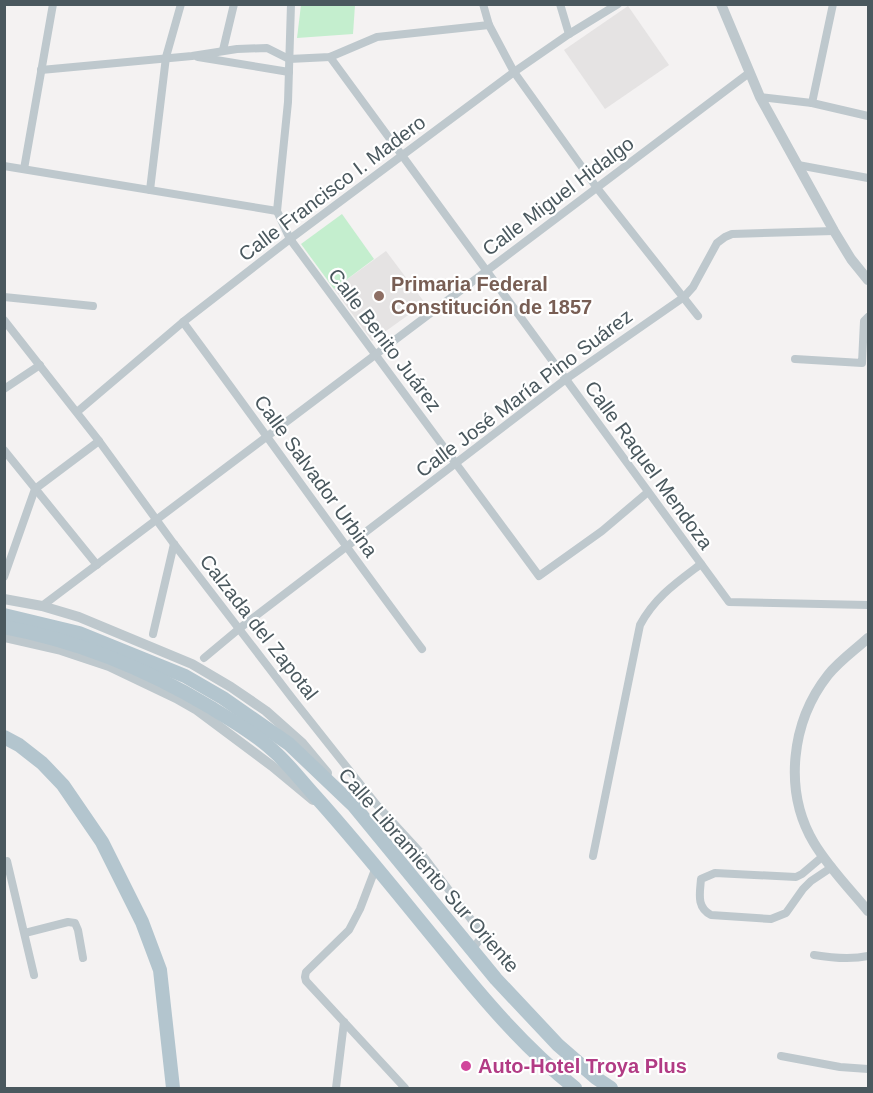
<svg xmlns="http://www.w3.org/2000/svg" width="873" height="1093" font-family="Helvetica,sans-serif">
<rect width="100%" height="100%" fill="#f4f2f2"/>
<g fill="#e5e3e3">
<polygon points="628,6 669,65 605,109 564,50"/>
<polygon points="386,251 425,303 372,341 334,289"/>
</g>
<g fill="#c4eece">
<polygon points="301,5 355,5 353,34 297,38"/>
<polygon points="342,214 374,259 334,289 301,244"/>
</g>
<g fill="none" stroke-linecap="round" stroke-linejoin="round">
<g stroke="#bec8cd" stroke-width="8">
<polyline points="291,4 288,102 277,211 290,239 539,576 602,531 648,492"/>
<polyline points="483,4 489,25 514,72 597,188 698,316"/>
<polyline points="560,4 569,34"/>
<polyline points="223,50 234,4"/>
<polyline points="198,57 289,72"/>
<polyline points="330,57 729,602 868,605"/>
<polyline points="41,70 192,56 237,49 267,48 289,59 330,57 377,37 489,25"/>
<polyline points="760,97 812,103 868,116"/>
<polyline points="812,103 833,4"/>
<polyline points="798,165 868,178"/>
<polyline points="4,166 277,211"/>
<polyline points="24,169 53,4"/>
<polyline points="150,190 166,57 181,4"/>
<polyline points="4,297 93,306"/>
<polyline points="4,320 99,441 174,544 292,698 376,804 421,853 482,934 480,939 472,950"/>
<path d="M 183,322 C 264,431 341,541 422,649"/>
<polyline points="795,359 862,363 864,321 868,317"/>
<polyline points="4,389 40,365"/>
<polyline points="77,412 183,322 290,239 514,72 569,34 618,4"/>
<polyline points="4,450 97,565"/>
<polyline points="4,577 35,489 99,441"/>
<polyline points="42,606 749,73"/>
<polyline points="153,634 174,544"/>
<polyline points="204,658 240,628 566,379 684,297 693,287 717,243 725,237 732,234 834,231"/>
<path d="M 593,856 L 640,625 C 655,597 676,583 701,564"/>
<path d="M 822,857 L 802,874 L 796,877 L 715,873 L 701,879 C 700,893 696,907 711,915 L 771,919 L 786,913 L 803,889 L 811,881 L 832,867"/>
<polyline points="4,862 7,861 34,975"/>
<polyline points="376,867 360,909 349,930 306,972 305,977 306,981 405,1088"/>
<polyline points="25,933 68,922 75,923 78,930 83,958"/>
<path d="M 814,955 C 832,958 850,960 868,956"/>
<polyline points="781,1056 840,1067 868,1069"/>
<polyline points="336,1088 344,1022"/>
</g>
<g stroke="#bec8cd" stroke-width="10">
<polyline points="721,4 760,97 834,231 851,259 868,280"/>
<polyline points="4,599 42,606 79,617 192,664 231,687 266,711 302,743 327,773"/>
<polyline points="4,637 61,650 109,666 176,698 197,710 272,766 313,800"/>
<path d="M 868,638 C 855,650 839,661 828,675 C 791,722 783,791 814,843 C 829,868 850,889 868,911"/>
</g>
<g stroke="#b3c5ce" stroke-width="14">
<polyline points="4,615 79,633 185,676 223,698 289,744 354,806 496,979 558,1045 596,1078 611,1088"/>
<path d="M 4,627 C 79,641 145,668 210,707 C 233,721 257,735 277,754 C 291,767 303,783 316,797 C 361,847 402,899 444,950 C 484,1000 525,1048 575,1088"/>
<polyline points="4,737 19,745 42,763 63,785 102,842 142,922 160,970 173,1088"/>
</g>
</g>
<circle fill="#8d6e63" stroke="#fff" stroke-width="2" cx="379" cy="296" r="6"/>
<circle fill="#d1479c" stroke="#fff" stroke-width="2" cx="466" cy="1066" r="6"/>
<g text-anchor="middle" dominant-baseline="central" stroke-width="4.5" stroke-linejoin="round" paint-order="stroke">
<g font-size="20" fill="#4a585e" stroke="#fff">
<text transform="translate(332 188) rotate(-37)">Calle Francisco I. Madero</text>
<text transform="translate(558 196) rotate(-37)">Calle Miguel Hidalgo</text>
<text transform="translate(385 340) rotate(53)">Calle Benito Juárez</text>
<text transform="translate(524 393) rotate(-37)">Calle José María Pino Suárez</text>
<text transform="translate(649 465) rotate(54)">Calle Raquel Mendoza</text>
<text transform="translate(316 476) rotate(54)">Calle Salvador Urbina</text>
<text transform="translate(259 627) rotate(52)">Calzada del Zapotal</text>
<text transform="translate(429 870) rotate(49)">Calle Libramiento Sur Oriente</text>
</g>
<g font-size="20" font-weight="bold" fill="#785e54" stroke="#fff" text-anchor="start">
<text x="391" y="284">Primaria Federal<tspan x="391" dy="23">Constitución de 1857</tspan></text>
</g>
<g font-size="20" font-weight="bold" fill="#b23c85" stroke="#fff" text-anchor="start">
<text x="478" y="1066">Auto-Hotel Troya Plus</text>
</g>
</g>
<rect width="873" height="1093" fill="none" stroke="#4a585e" stroke-width="12"/>
</svg>
